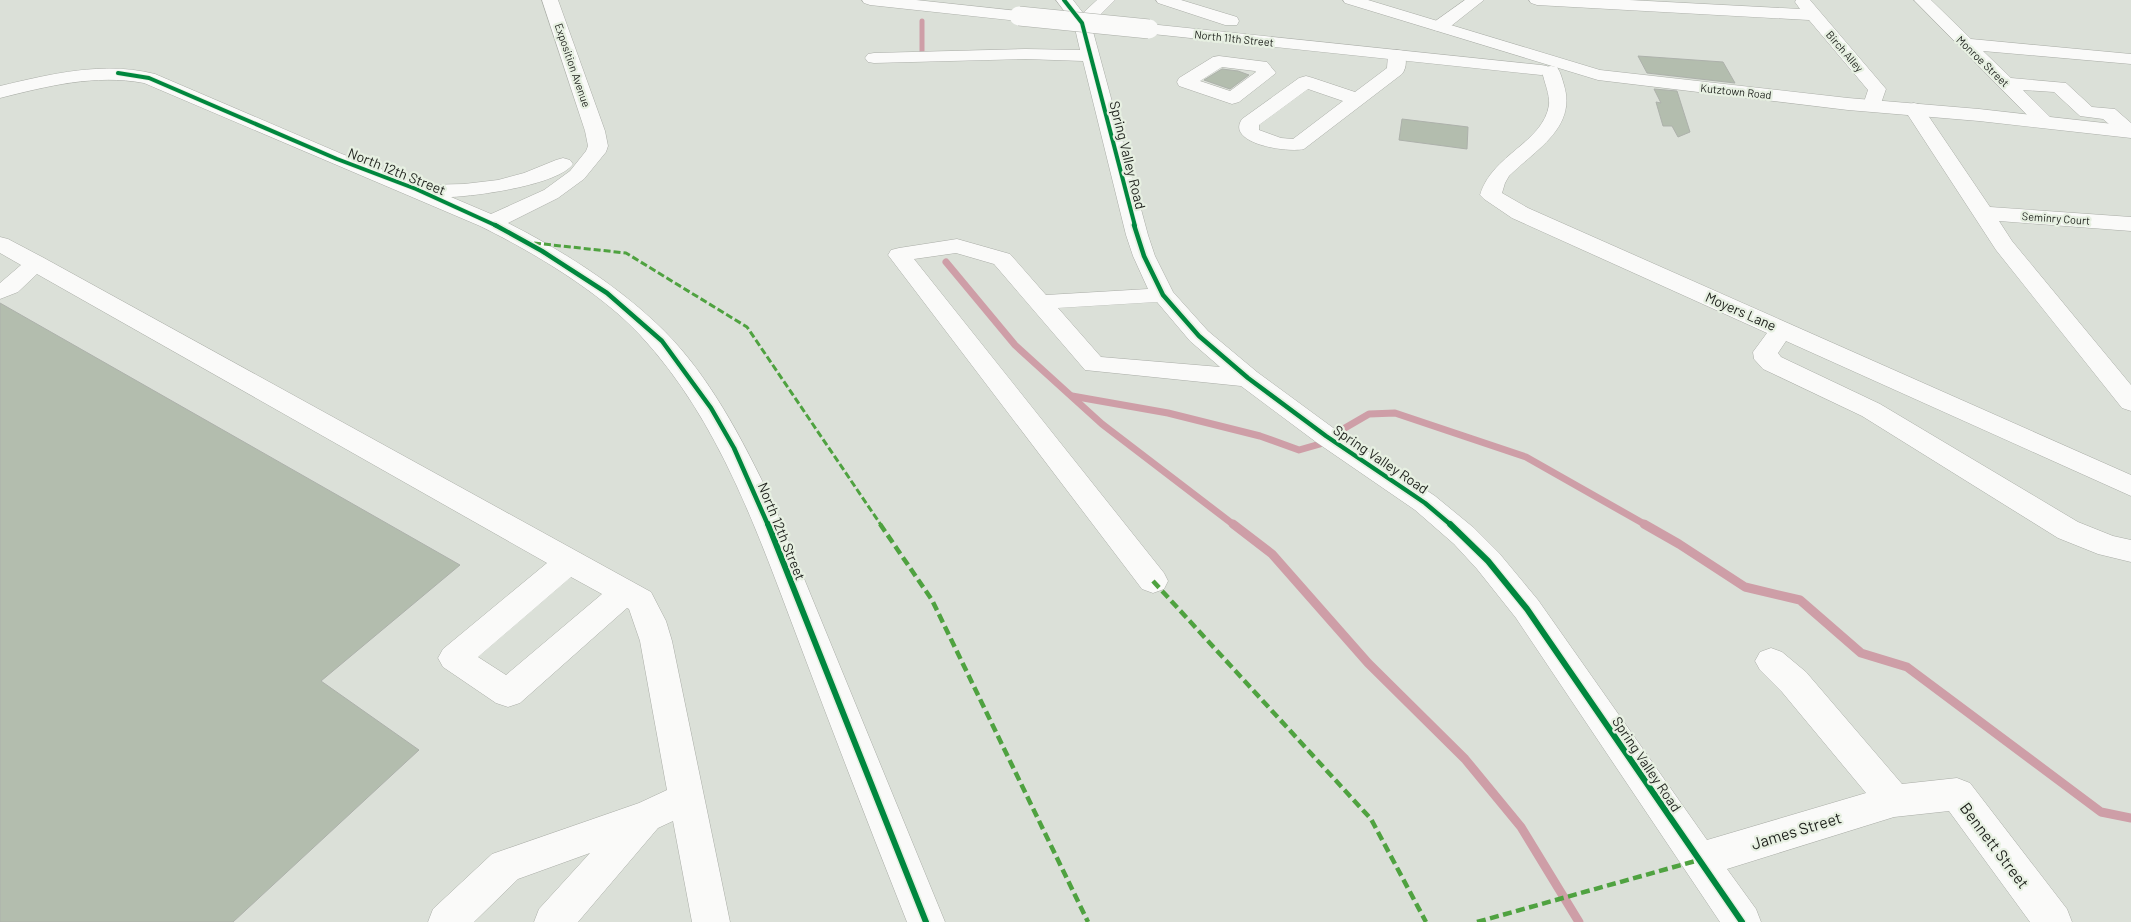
<svg xmlns="http://www.w3.org/2000/svg" width="2131" height="922" font-family="Barlow,sans-serif">
<rect width="100%" height="100%" fill="#dbe0d8"/>
<g fill="none" stroke-linecap="round" stroke-linejoin="round">
<polyline stroke="#ce9ea7" stroke-width="5" points="922,21 922,54"/>
<g stroke="#ce9ea7" stroke-width="7">
<polyline points="946,262 1015,345 1102,424 1234,525"/>
<polyline points="1072,396 1168,413 1260,436 1299,450 1320,444"/>
<polyline points="1338,432 1369,414 1395,413 1526,457 1646,525"/>
</g>
<g stroke="#ce9ea7" stroke-width="9">
<polyline points="1233,524 1272,554 1368,663 1465,759 1521,827 1579,922"/>
<polyline points="1644,524 1679,544 1745,587 1800,600 1861,653 1907,667 2101,812 2131,818"/>
</g>
</g>
<g fill="#b3bdae" stroke="#adb1ab">
<polygon points="1638,56 1723,62 1735,83 1647,73"/>
<polygon points="1222,69 1238,71 1249,75 1230,89 1204,80"/>
<polygon points="1654,89 1677,91 1690,132 1678,137 1672,126 1663,126 1656,102 1661,103"/>
<polygon points="1402,119 1468,127 1467,149 1399,140"/>
<polygon points="0,303 460,565 321,681 419,750 233,922 0,922"/>
</g>
<g fill="none" stroke-linecap="round" stroke-linejoin="round">
<defs>
<g id="minor">
<path d="M 542,0 L 558,0 L 605,131 L 608,146 L 606,152 L 584,179 L 558,198 L 508,223 C 561,250 612,282 655,322 C 708,371 742,439 773,503 L 945,922 L 907,922 C 870,829 834,735 799,642 C 758,534 720,421 640,335 C 600,292 533,252 480,226 L 144,83 C 95,74 48,86 0,98 L 0,86 C 51,74 103,61 155,74 L 342,154 L 423,185 L 464,184 L 498,180 L 524,173 L 556,160 L 563,158 L 570,160 L 573,164 C 558,185 477,196 451,197 L 491,214 L 544,190 L 570,171 L 586,151 L 588,146 L 585,131 Z"/>
<path d="M 1056,0 L 1073,0 L 1083,13 L 1097,0 L 1115,0 L 1091,24 L 1148,235 L 1155,256 L 1173,292 L 1208,331 L 1257,372 L 1336,430 L 1435,496 L 1474,528 L 1499,553 L 1538,600 L 1707,840 L 1866,793 L 1782,692 L 1760,670 L 1755,661 L 1760,652 L 1771,648 L 1782,652 L 1806,672 L 1902,784 L 1957,778 L 1970,783 L 2067,909 L 2072,922 L 2030,922 L 1949,811 L 1894,817 L 1727,869 L 1756,909 L 1761,922 L 1720,922 L 1516,618 L 1477,569 L 1454,544 L 1415,510 L 1316,442 L 1241,386 L 1085,370 L 994,264 L 956,253 L 914,259 L 1164,573 L 1168,581 L 1164,589 L 1153,593 L 1142,589 L 888,255 L 891,250 L 899,248 L 957,239 L 1010,254 L 1046,295 L 1148,289 L 1133,256 L 1126,235 L 1083,61 L 1025,59 L 874,63 L 868,62 L 865,58 L 868,54 L 874,53 L 1025,49 L 1080,50 L 1074,24 ZM 1157,302 L 1190,341 L 1220,367 L 1101,357 L 1058,308 Z"/>
<polygon points="1156,0 1181,0 1237,17 1239,21 1237,25 1225,25 1158,3"/>
<polygon points="1465,0 1484,0 1446,30 1440,31 1434,30 1431,26 1434,22"/>
<polygon points="1529,0 1629,0 1800,9 1795,2 1796,0 1810,0 1886,89 1879,109 1872,111 1865,109 1863,105 1868,90 1809,20 1537,5 1531,3"/>
<polygon points="1914,0 1931,0 1971,39 2131,54 2131,64 1983,51 2011,78 2066,83 2092,107 2115,109 2131,123 2131,136 2122,135 2103,119 2080,116 2054,92 2023,90 2055,122 2052,126 2045,128 2038,126"/>
<path d="M 1397,50 L 1403,51 C 1407,57 1407,68 1402,74 L 1304,149 C 1289,153 1225,144 1242,119 L 1299,78 L 1306,76 L 1313,78 L 1355,92 L 1387,68 L 1388,55 L 1391,51 ZM 1308,89 L 1343,101 L 1293,139 L 1281,138 L 1259,130 L 1259,125 Z"/>
<path d="M 1219,56 L 1267,62 L 1276,73 L 1239,102 L 1232,104 L 1179,86 L 1177,82 L 1179,78 L 1213,57 ZM 1222,67 L 1255,71 L 1256,72 L 1230,91 L 1200,81 Z"/>
<path d="M 1551,66 L 1557,67 C 1561,73 1562,79 1564,85 C 1577,128 1535,150 1509,176 L 1505,183 L 1502,193 L 1528,208 L 2131,475 L 2131,496 L 1786,341 L 1778,353 L 1781,357 L 1880,404 L 2078,522 L 2113,536 L 2131,540 L 2131,562 L 2098,554 L 2058,538 L 1862,416 L 1763,369 L 1754,359 L 1753,352 L 1767,333 L 1512,218 L 1484,199 L 1480,195 C 1492,154 1543,143 1549,105 C 1550,94 1544,82 1542,71 L 1545,67 Z"/>
<polygon points="1914,103 1921,105 1990,207 2131,217 2131,231 1999,221 2012,241 2131,385 2131,411 2122,408 1996,250 1904,109 1907,105"/>
<path d="M 0,237 L 8,239 L 44,258 L 651,592 L 666,621 L 672,641 L 730,922 L 692,922 L 673,821 L 658,828 L 578,922 L 534,922 L 539,909 L 590,853 L 518,879 L 474,922 L 428,922 L 433,909 L 492,854 L 639,803 L 667,790 L 640,641 L 629,609 L 627,608 L 520,703 L 508,707 L 496,703 L 443,667 L 438,658 L 443,649 L 547,563 L 37,274 L 18,292 L 0,299 L 0,283 L 21,265 L 0,253 ZM 571,577 L 602,594 L 506,675 L 478,657 Z"/>
</g>
<g id="major">
<polygon points="862,0 916,0 1019,11 1025,12 1027,16 1025,20 1019,21 870,5 864,3"/>
<polygon points="1343,0 1368,0 1600,70 1848,98 1979,109 2131,126 2131,138 1979,121 1848,110 1598,80 1345,3"/>
<polygon points="1149,24 1541,65 1547,66 1550,70 1547,74 1541,75 1143,33 1140,29 1143,25"/>
</g>
</defs>
<use href="#minor" stroke="#aaada7" stroke-width="1"/>
<use href="#major" stroke="#aaada7" stroke-width="1"/>
<use href="#minor" fill="#fafaf9" fill-rule="evenodd"/>
<use href="#major" fill="#fafaf9" fill-rule="evenodd"/>
<defs>
<polyline id="major-bridge" points="1019,16 1149,29"/>
</defs>
<use href="#major-bridge" stroke="#aaada7" stroke-width="20" stroke-linecap="butt"/>
<use href="#major-bridge" stroke="#fafaf9" stroke-width="19"/>
<polyline stroke="#4fa240" stroke-width="3" stroke-dasharray="7 3" stroke-linecap="butt" points="534,243 626,253 747,327 881,525"/>
<g stroke="#4fa240" stroke-width="4.5" stroke-dasharray="9 4.5" stroke-linecap="butt">
<polyline points="880,524 932,600 1088,922"/>
<polyline points="1153,581 1371,819 1426,922"/>
<polyline points="1477,922 1699,860"/>
</g>
<defs>
<g id="cycleway-far2">
<polyline points="1064,0 1082,23 1135,226"/>
<polyline points="118,73 149,78 337,159 416,189 497,226"/>
</g>
<g id="cycleway-far1">
<polyline points="495,225 542,251 607,293 662,341 711,408 734,448 768,525"/>
<polyline points="1134,225 1144,256 1163,295 1199,336 1248,378 1326,436 1425,503 1451,525"/>
</g>
<g id="cycleway">
<polyline points="768,524 926,922"/>
<polyline points="1450,524 1488,561 1527,609 1742,922"/>
</g>
</defs>
<use href="#cycleway-far2" stroke="#e7f0e2" stroke-width="5.5"/>
<use href="#cycleway-far1" stroke="#e7f0e2" stroke-width="8"/>
<use href="#cycleway" stroke="#e7f0e2" stroke-width="9"/>
<use href="#cycleway-far2" stroke="#00873e" stroke-width="4"/>
<use href="#cycleway-far1" stroke="#00873e" stroke-width="4.5"/>
<use href="#cycleway" stroke="#00873e" stroke-width="6"/>
</g>
<g text-anchor="middle" dominant-baseline="central" stroke-width="4.5" stroke-linejoin="round" paint-order="stroke">
<g font-size="11" fill="#1c1f1a" stroke="#e7f0e2">
<text transform="translate(1234 38) rotate(6)">North 11th Street</text>
<text transform="translate(1845 51) rotate(49)">Birch Alley</text>
<text transform="translate(1983 61) rotate(44)">Monroe Street</text>
<text transform="translate(573 65) rotate(71)">Exposition Avenue</text>
<text transform="translate(1736 91) rotate(6)">Kutztown Road</text>
<text transform="translate(2056 218) rotate(4)">Seminry Court</text>
</g>
<g font-size="14" fill="#1c1f1a" stroke="#e7f0e2">
<text transform="translate(1128 155) rotate(76)">Spring Valley Road</text>
<text transform="translate(397 171) rotate(22)">North 12th Street</text>
<text transform="translate(1741 311) rotate(24)">Moyers Lane</text>
<text transform="translate(1381 459) rotate(34)">Spring Valley Road</text>
<text transform="translate(782 531) rotate(68)">North 12th Street</text>
<text transform="translate(1647 764) rotate(56)">Spring Valley Road</text>
</g>
<g font-size="16" fill="#1c1f1a" stroke="#e7f0e2">
<text transform="translate(1796 830) rotate(-17)">James Street</text>
<text transform="translate(1995 845) rotate(53)">Bennett Street</text>
</g>
</g>
</svg>
